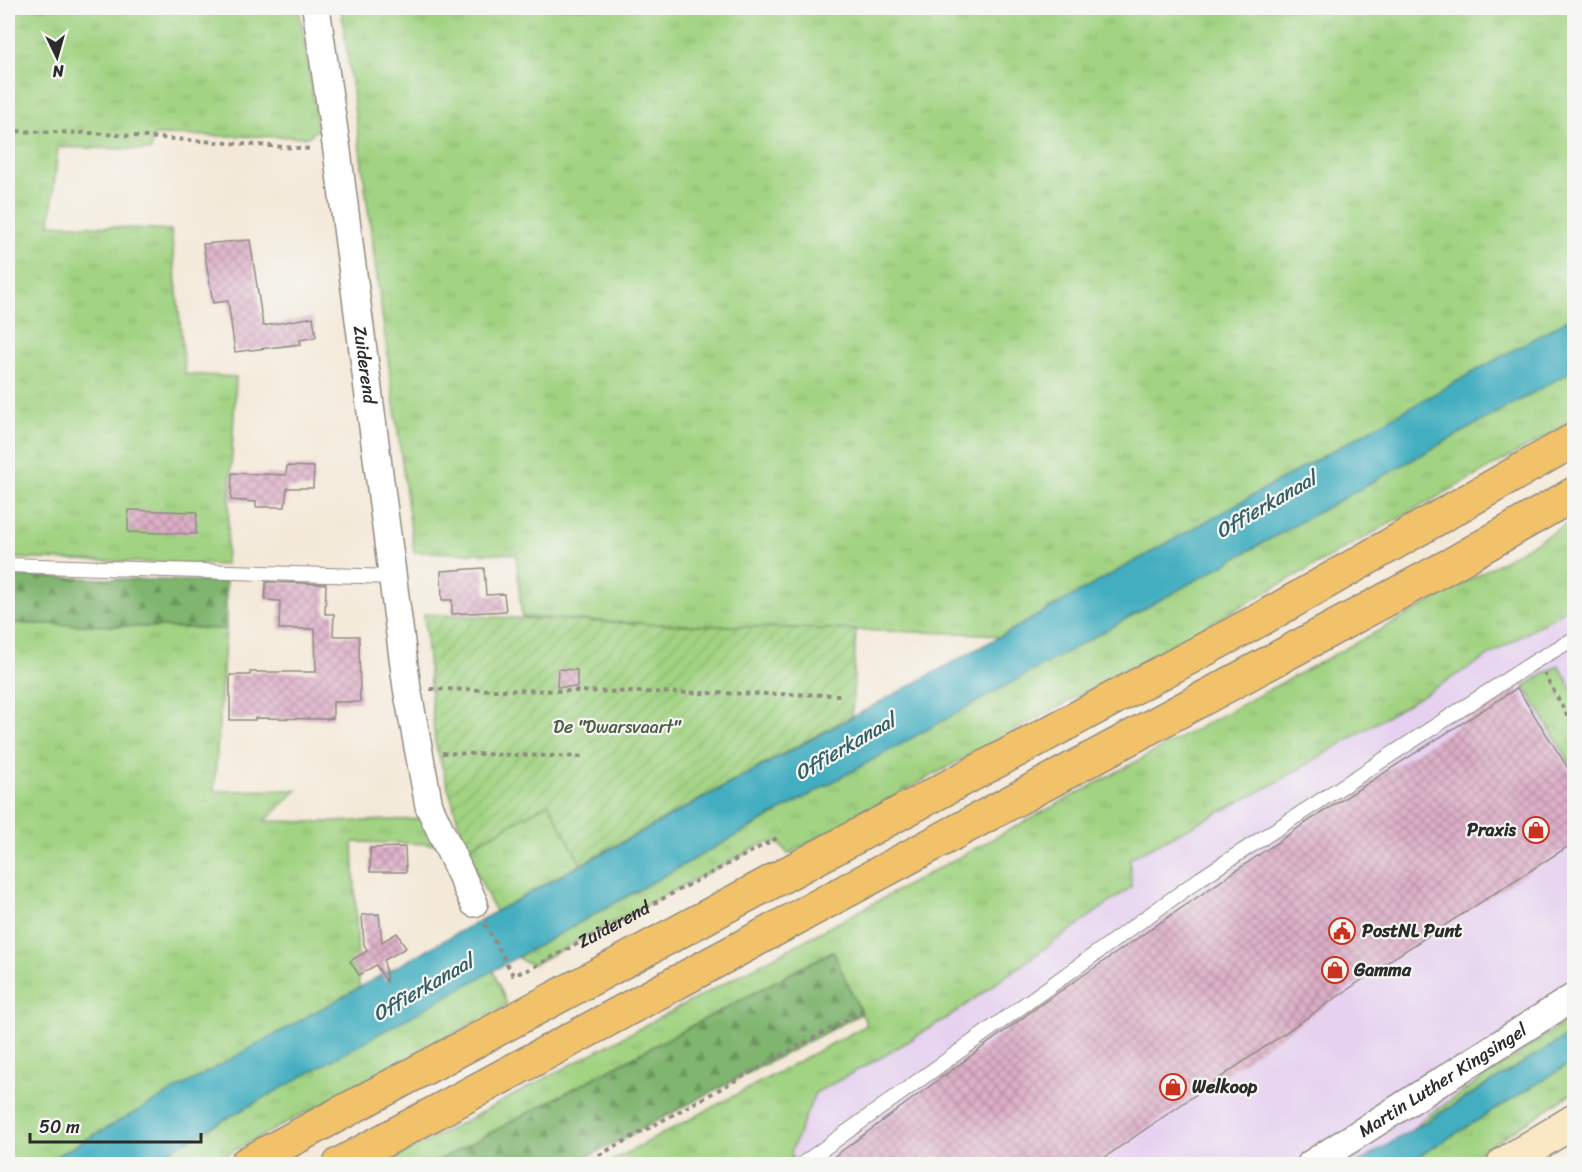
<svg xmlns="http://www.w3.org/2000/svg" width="1582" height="1172" font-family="Sriracha,sans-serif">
<defs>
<pattern id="grass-tufts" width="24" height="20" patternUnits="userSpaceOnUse" patternTransform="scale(1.5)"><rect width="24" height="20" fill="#a1d382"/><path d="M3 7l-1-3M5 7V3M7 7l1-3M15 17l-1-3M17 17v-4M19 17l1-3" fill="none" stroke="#8bb570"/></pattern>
<pattern id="forest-firs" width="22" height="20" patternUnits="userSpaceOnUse" patternTransform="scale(1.5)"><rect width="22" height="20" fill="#80b570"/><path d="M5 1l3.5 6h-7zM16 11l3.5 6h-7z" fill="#69935c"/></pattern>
<pattern id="garden-furrows" width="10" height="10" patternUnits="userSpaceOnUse" patternTransform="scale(1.5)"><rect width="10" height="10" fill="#a1d382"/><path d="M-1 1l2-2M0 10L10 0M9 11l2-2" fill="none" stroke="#8bb570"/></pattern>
<pattern id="building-cross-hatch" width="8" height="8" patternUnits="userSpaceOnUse" patternTransform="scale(1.5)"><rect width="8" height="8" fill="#ddaec7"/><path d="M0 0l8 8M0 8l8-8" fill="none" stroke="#b38ea2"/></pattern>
</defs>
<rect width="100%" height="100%" fill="#f6f6f2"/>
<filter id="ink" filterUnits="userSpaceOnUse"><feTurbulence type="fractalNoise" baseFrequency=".0167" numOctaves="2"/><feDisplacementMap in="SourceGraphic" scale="12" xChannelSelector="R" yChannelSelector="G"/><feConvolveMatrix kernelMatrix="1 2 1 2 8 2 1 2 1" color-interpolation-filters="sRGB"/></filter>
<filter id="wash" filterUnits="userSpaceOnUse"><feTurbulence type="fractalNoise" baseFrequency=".008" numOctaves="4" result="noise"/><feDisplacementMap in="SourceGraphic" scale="24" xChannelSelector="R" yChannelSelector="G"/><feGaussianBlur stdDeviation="1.35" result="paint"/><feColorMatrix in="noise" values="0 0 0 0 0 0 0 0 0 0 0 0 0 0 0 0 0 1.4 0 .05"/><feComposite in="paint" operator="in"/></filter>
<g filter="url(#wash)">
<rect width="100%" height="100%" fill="#f4e9d8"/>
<polygon fill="#e6d2f0" points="1574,592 1574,1044 1380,1164 772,1164 760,1110 1113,853"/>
<g fill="url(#grass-tufts)" stroke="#667f56" stroke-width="1.5">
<polygon points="8,8 299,8 318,129 308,137 153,135 151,150 58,147 50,224 171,230 185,374 236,377 226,565 8,558"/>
<polygon points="341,8 1574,8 1574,316 999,637 985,634 651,624 522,617 516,554 414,552"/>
<path d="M 1574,370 L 1574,421 L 1150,657 L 788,854 C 780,843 778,842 764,843 L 534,964 L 524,962 L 518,957 Z"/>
<polygon points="1574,520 1574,605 1272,785 1130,858 1131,887 953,1014 882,1057 815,1093 791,1152 794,1164 606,1164 867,1025 832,951 432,1164 384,1164 787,950 1415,611"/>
<polygon points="8,623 226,629 214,791 297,790 265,821 325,822 426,819 438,844 353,842 359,988 42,1164 8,1164"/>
<polygon points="1559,665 1574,693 1574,769 1524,686"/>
<polygon points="549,804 581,864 495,912 466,849 545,805"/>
<polygon points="493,970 507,1005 209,1164 145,1164"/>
<polygon points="1574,1016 1574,1032 1413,1129 1423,1119"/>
<polygon points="1574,1061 1574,1092 1472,1157 1460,1164 1406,1164"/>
<polygon points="1574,1150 1574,1164 1550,1164"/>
</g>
<g fill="url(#forest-firs)" stroke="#56704e" stroke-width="1.5">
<polygon points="8,576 226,582 226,629 8,623"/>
<polygon points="833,951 861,1014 575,1164 432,1164"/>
</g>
<polygon fill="url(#garden-furrows)" stroke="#667f56" stroke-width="1.5" points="424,614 651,624 856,630 852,716 581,864 549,804 545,805 466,849 435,742"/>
<g fill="#42aec0" stroke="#366c76" stroke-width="1.5">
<polygon points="1574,316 1574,370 145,1164 42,1164 495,912 999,637"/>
<polygon points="1574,1032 1574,1061 1406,1164 1356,1164"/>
</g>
<g id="blocks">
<g fill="url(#building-cross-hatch)">
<polygon points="250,240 263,326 313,317 316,337 300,340 301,344 235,352 228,301 213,303 203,244"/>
<polygon points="287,466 314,467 313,488 287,488 285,507 256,507 256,502 231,500 232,473 286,475"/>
<polygon points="128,510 197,512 196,534 128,532"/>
<polygon points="484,568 486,595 504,594 506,611 452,614 452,600 442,600 441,571"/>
<polygon points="266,582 326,584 325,614 334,614 333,636 359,636 360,702 333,702 333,718 327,719 255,718 255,720 230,720 230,675 250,675 250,672 316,672 315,629 279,629 280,601 265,600"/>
<polygon points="558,669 577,670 577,687 557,687"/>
<polygon points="1517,688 1575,779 1575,842 1395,957 1095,1164 824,1164 1040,1005 1304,824"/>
<polygon points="405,847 406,872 370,872 370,848"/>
<polygon points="379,914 382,942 397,933 406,948 384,960 387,983 376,965 359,975 350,961 367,951 364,944 362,915"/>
</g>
</g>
</g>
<g filter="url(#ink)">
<use href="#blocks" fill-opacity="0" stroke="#908a82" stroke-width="1.5"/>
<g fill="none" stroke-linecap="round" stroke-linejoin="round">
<defs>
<g id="lane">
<polyline points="8,565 393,577"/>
<polyline points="807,1164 805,1162 1201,878 1537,660 1574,639"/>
</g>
<g id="street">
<path id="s2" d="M 316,8 L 337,151 L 407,688 L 429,806 L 474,903"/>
<path id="s3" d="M 1311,1164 L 1574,997"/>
</g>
<polyline id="secondary" points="1504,1164 1574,1121"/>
<g id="highway">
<polyline points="246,1164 1263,618 1574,440"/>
<polyline points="340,1164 1454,563 1574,494"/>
</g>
</defs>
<use href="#lane" stroke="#908a82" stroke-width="16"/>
<use href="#street" stroke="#908a82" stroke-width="30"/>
<use href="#secondary" stroke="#908a82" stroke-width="36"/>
<use href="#highway" stroke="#908a82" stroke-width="36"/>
<g stroke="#908a82" stroke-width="4" stroke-dasharray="4.5 4.5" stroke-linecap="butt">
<polyline points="8,131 91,133 312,149"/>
<polyline points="1544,673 1574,728"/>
<polyline points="430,689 840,695"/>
<polyline points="442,753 586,757"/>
<path id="s1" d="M 485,924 L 513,975 L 530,969 L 777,838"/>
<polyline points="583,1164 866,1009"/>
</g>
<use href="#lane" stroke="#fff" stroke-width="14"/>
<use href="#street" stroke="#fff" stroke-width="27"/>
<use href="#secondary" stroke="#fae7c3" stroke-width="33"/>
<use href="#highway" stroke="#f2c26a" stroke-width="33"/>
</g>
</g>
<defs>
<symbol id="shop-ring" viewBox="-11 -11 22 22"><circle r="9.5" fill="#f6f6f2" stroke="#c8321e" stroke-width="1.5"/><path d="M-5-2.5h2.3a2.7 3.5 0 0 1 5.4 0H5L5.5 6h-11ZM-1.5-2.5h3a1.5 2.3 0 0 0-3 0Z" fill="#c8321e"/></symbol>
<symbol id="civic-ring" viewBox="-11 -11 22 22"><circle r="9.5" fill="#f6f6f2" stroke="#c8321e" stroke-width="1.5"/><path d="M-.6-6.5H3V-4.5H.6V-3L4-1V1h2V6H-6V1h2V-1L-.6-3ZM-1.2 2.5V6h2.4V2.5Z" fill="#c8321e"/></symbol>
</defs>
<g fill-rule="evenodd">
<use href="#shop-ring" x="1521" y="815" width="30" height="30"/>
<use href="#civic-ring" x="1327" y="916" width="30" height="30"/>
<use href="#shop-ring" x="1320" y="955" width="30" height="30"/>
<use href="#shop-ring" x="1158" y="1072" width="30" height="30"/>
</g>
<g text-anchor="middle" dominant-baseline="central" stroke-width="4.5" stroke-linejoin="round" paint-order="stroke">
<g font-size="18" fill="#2b2b2b" stroke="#f6f6f2">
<text stroke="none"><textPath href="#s2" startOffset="360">Zuiderend</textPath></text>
<text stroke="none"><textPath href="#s1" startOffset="171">Zuiderend</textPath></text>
<text stroke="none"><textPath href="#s3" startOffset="156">Martin Luther Kingsingel</textPath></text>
</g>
<g font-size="18" fill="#4e5d45" stroke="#f6f6f2">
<text x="617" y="727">De "Dwarsvaart"</text>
</g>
<g font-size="18" font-weight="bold" fill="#2b2b2b" stroke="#f6f6f2" text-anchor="start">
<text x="1516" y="830" text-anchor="end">Praxis</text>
<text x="1362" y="931">PostNL Punt</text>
<text x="1354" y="970">Gamma</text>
<text x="1192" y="1087">Welkoop</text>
</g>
<g font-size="20" font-style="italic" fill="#345f67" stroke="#f6f6f2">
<text transform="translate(1266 505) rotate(-30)">Offierkanaal</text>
<text transform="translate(845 747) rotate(-30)">Offierkanaal</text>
<text transform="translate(423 988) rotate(-30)">Offierkanaal</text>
</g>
</g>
<rect width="1582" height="1172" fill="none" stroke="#f6f6f2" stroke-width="30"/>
<g transform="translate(57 57) rotate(175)" stroke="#f6f6f2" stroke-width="4.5" paint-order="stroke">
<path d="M0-4.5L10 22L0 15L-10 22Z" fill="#2b2b2b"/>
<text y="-9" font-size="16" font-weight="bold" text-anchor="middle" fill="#2b2b2b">N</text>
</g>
<path d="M30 1133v9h171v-9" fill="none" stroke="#2b2b2b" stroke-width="3"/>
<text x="39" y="1133" font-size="18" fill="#2b2b2b" stroke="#f6f6f2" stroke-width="4.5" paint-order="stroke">50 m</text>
</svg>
